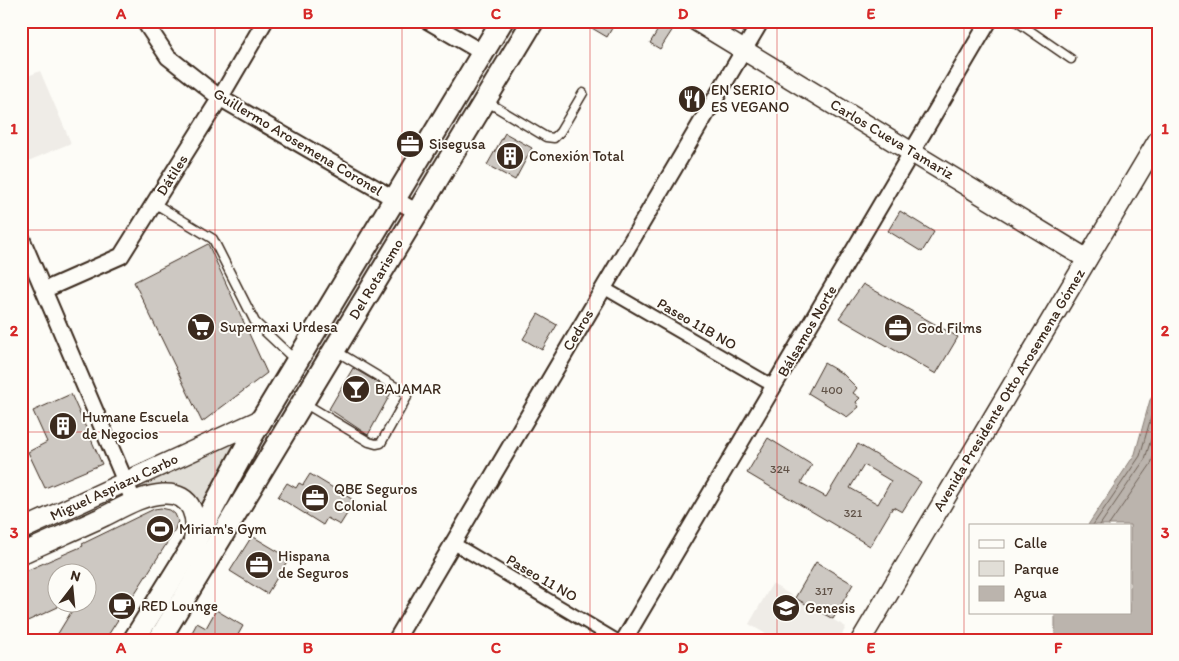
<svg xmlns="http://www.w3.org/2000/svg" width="1179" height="661" font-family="Itim,sans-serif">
<rect width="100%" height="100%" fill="#fdfcf7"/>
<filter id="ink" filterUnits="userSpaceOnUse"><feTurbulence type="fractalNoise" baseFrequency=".02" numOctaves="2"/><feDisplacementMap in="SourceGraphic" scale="10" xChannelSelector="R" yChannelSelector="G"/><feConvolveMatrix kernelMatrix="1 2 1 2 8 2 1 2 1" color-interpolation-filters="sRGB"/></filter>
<g filter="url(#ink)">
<g fill="#efece7">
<polygon points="40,71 71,143 21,164 21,79"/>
<polygon points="772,584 846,627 839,640 776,640 749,624"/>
</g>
<polygon fill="#e1ded7" stroke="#8e847a" points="244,433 206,516 142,493 138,483"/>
<polygon fill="#bbb4ad" stroke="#887d74" points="1158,389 1158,640 1055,640 1055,612 1130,612 1130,525 1088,525 1135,454 1150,400"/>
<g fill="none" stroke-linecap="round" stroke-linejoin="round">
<g stroke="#6e6157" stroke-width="1">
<polyline points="1093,525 1140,456 1155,403 1158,398"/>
<polyline points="1100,525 1145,459 1158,416"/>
<polyline points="1109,525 1151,464 1158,443"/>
</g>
</g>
<g fill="#cdc8c2" stroke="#3b2a1e" fill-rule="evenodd">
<polygon points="580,21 616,21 607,37"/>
<polygon points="662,23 673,29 660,49 650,43"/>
<polygon points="505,133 532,148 515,180 487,165"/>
<polygon points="900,211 934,232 922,252 888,231"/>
<polygon points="208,244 267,373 202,422 134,282"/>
<polygon points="863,284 958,337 936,374 839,318"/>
<polygon points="538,314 557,325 542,350 523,339"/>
<polygon points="824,363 843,374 857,388 853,393 860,398 856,402 859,407 847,417 808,393"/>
<polygon points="353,368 392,391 368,435 329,409"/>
<polygon points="71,394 102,464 45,488 28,452 47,442 33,411"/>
<path d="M 768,438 L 812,465 L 801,483 L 826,497 L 858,444 L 921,482 L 902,512 L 893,507 L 870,546 L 747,473 ZM 864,465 L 891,481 L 878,504 L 850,488 Z"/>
<polygon points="310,474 355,501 340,525 327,518 323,525 278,497 287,483 296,488 299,483 303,485"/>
<polygon points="161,508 170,510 175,514 178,521 174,532 105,640 54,640 76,604 88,604 88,574 58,574 58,607 21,624 21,573 83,546 82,544 154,509"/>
<polygon points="252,536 289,558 267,594 230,571"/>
<polygon points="816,562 853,584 833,619 795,598"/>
<polygon points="216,610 243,626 235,640 188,640 197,623 206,628"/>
</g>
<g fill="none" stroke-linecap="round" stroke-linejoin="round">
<defs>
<g id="service">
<polyline points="1016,21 1071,59"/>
<polyline points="486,101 546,137 554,138 560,132 583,93"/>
<polyline points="154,203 213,239 255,322 295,360"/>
<polyline points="304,403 369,442 376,444 381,443 407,397 404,392 336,351"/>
</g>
<g id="pedestrian">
<polyline points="604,288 775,387"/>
<polyline points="453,543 616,640"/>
</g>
<g id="minor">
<polyline points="144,21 168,57 220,98 417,212"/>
<polyline points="428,21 483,53"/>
<polyline points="21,237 134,502"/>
<polyline points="44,290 121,256 220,98 265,21"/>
<polyline points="396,640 761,21"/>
<polyline points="624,640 989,21"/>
</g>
<g id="tertiary">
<polyline points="696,21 1087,259"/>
<polyline points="21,530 262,419"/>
<path d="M 21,554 C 49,541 77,529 105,516 C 123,507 143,495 163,494 C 193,492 199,519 193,543"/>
<polyline points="861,640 1158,140"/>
</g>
<g id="secondary">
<polyline points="134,640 193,545 253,434 502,21"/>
<polyline points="159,640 533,21"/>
</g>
</defs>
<use href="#service" stroke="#3b2a1e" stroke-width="11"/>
<use href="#pedestrian" stroke="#3b2a1e" stroke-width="15"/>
<use href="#minor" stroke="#3b2a1e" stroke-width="19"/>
<use href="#tertiary" stroke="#3b2a1e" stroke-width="22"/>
<use href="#secondary" stroke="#3b2a1e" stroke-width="25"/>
<use href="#service" stroke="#fdfcf7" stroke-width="8"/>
<use href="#pedestrian" stroke="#fdfcf7" stroke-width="11"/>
<use href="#minor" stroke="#fdfcf7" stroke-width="15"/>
<use href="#tertiary" stroke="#fdfcf7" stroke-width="19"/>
<use href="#secondary" stroke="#fdfcf7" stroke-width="21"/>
</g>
</g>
<path fill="none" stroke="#d62828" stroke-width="1" stroke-opacity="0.55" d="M 215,21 L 215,640M 402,21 L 402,640M 590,21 L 590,640M 777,21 L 777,640M 964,21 L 964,640M 21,230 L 1158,230M 21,432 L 1158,432"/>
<defs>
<symbol id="restaurant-disc" viewBox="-11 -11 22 22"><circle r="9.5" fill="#3b2a1e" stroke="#fdfcf7"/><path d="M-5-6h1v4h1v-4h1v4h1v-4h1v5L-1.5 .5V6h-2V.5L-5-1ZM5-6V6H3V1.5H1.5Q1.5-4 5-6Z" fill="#fff"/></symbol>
<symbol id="office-disc" viewBox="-11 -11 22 22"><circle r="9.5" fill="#3b2a1e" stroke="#fdfcf7"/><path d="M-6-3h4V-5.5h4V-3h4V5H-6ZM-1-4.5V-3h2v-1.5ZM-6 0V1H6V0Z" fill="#fff"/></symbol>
<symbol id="building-disc" viewBox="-11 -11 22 22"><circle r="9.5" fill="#3b2a1e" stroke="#fdfcf7"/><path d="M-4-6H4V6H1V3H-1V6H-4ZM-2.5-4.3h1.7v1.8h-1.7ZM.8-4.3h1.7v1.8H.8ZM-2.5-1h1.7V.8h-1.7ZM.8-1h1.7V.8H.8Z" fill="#fff"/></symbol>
<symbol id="supermarket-disc" viewBox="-11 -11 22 22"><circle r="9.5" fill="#3b2a1e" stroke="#fdfcf7"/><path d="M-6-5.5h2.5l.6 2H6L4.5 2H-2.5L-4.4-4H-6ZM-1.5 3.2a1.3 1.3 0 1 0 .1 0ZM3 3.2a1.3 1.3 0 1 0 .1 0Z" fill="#fff"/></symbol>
<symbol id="bar-disc" viewBox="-11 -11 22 22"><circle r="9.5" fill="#3b2a1e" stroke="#fdfcf7"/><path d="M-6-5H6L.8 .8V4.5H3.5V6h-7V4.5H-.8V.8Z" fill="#fff"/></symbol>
<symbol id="stadium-disc" viewBox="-11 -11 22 22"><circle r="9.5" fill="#3b2a1e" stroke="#fdfcf7"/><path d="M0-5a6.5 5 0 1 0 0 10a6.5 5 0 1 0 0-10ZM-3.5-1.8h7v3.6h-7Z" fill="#fff"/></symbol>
<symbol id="cafe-disc" viewBox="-11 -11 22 22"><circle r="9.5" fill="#3b2a1e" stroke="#fdfcf7"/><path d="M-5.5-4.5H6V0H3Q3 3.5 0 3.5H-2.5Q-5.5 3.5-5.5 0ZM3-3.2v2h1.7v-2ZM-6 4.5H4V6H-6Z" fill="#fff"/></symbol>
<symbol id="school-disc" viewBox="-11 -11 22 22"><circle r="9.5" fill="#3b2a1e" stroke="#fdfcf7"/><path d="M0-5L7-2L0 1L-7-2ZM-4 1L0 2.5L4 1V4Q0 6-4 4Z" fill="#fff"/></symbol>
</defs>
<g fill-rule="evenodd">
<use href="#restaurant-disc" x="676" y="83" width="32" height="32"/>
<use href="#office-disc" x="394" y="128" width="32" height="32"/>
<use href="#building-disc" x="494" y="140" width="32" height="32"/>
<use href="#supermarket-disc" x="185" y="311" width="32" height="32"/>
<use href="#office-disc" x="882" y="312" width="32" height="32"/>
<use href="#bar-disc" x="340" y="373" width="32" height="32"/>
<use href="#building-disc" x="47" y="410" width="32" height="32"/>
<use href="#office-disc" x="299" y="482" width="32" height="32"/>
<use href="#stadium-disc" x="144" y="513" width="32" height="32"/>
<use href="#office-disc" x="243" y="549" width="32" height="32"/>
<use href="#cafe-disc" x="106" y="590" width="32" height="32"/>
<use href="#school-disc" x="770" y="592" width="32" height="32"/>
</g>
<g text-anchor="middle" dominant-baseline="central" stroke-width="4" stroke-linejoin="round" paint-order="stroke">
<g font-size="12" fill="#605247">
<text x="832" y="390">400</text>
<text x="780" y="469">324</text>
<text x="853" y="513">321</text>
<text x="824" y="591">317</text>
</g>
<g font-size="15" fill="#3b2a1e" stroke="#fdfcf7" text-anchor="start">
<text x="711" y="90">EN SERIO<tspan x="711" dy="17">ES VEGANO</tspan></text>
<text x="429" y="144">Sisegusa</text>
<text x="529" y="156">Conexión Total</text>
<text x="220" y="327">Supermaxi Urdesa</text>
<text x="917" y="328">God Films</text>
<text x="375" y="389">BAJAMAR</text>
<text x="82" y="417">Humane Escuela<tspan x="82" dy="17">de Negocios</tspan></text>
<text x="334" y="489">QBE Seguros<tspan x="334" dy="17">Colonial</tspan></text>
<text x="179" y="529">Miriam's Gym</text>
<text x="278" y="556">Hispana<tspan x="278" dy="17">de Seguros</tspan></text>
<text x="141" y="606">RED Lounge</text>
<text x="805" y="608">Genesis</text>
</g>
<g font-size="15" fill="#3b2a1e" stroke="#fdfcf7">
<text transform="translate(892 139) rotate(31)">Carlos Cueva Tamariz</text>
<text transform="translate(298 142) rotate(31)">Guillermo Arosemena Coronel</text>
<text transform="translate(172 175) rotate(-58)">Dátiles</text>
<text transform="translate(376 279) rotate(-59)">Del Rotarismo</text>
<text transform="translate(697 324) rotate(30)">Paseo 11B NO</text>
<text transform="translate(578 330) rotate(-59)">Cedros</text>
<text transform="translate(807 331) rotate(-60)">Bálsamos Norte</text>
<text transform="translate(1009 390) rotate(-59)">Avenida Presidente Otto Arosemena Gómez</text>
<text transform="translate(114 487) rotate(-25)">Miguel Aspiazu Carbo</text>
<text transform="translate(542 578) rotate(30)">Paseo 11 NO</text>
</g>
</g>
<rect width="1179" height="661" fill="none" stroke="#fdfcf7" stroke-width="55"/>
<rect x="969" y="524" width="162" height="90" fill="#fdfcf7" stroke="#afa8a0"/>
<rect x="979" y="540" width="25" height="8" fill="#fdfcf7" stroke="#afa8a0"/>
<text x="1014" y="548" font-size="15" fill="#3b2a1e">Calle</text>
<rect x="979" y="561" width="25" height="15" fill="#e1ded7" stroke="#afa8a0"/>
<text x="1014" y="574" font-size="15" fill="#3b2a1e">Parque</text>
<rect x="979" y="586" width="25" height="15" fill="#bbb4ad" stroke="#afa8a0"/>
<text x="1014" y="598" font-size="15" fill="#3b2a1e">Agua</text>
<g transform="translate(72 588) rotate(16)"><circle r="24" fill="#fdfcf7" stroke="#afa8a0"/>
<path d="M0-4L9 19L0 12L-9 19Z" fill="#3b2a1e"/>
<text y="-8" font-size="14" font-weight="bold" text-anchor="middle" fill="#3b2a1e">N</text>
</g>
<rect x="28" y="28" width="1124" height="606" fill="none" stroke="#d62828" stroke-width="2"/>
<g font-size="16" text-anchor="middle" font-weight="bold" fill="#d62828">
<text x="121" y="19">A</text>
<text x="308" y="19">B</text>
<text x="496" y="19">C</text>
<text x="683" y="19">D</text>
<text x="871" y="19">E</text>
<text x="1058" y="19">F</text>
<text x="14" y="134">1</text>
<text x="1165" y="134">1</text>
<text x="14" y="336">2</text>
<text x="1165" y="336">2</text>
<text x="14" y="538">3</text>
<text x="1165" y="538">3</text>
<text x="121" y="653">A</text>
<text x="308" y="653">B</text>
<text x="496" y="653">C</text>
<text x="683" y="653">D</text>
<text x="871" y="653">E</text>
<text x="1058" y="653">F</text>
</g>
</svg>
